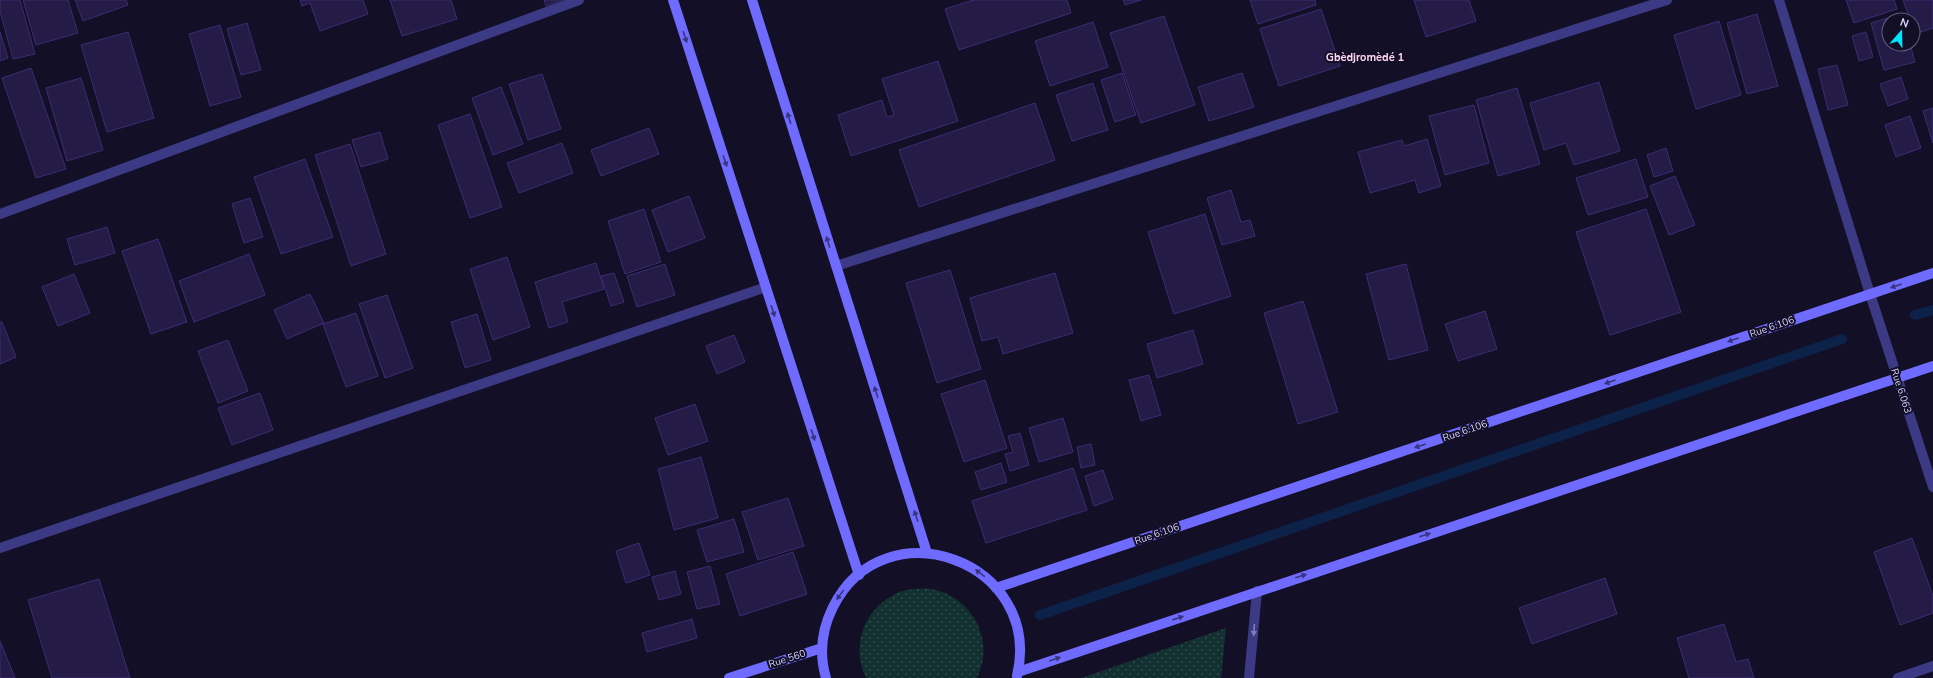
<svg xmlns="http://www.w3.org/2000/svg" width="1933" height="678" font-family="'Nunito Sans',sans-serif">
<defs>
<pattern id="green-dots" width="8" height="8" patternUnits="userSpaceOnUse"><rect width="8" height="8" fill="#12302f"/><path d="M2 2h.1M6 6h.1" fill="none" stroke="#344d4e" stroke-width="1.8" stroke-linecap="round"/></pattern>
</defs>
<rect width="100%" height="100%" fill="#130f26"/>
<g fill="url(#green-dots)">
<path d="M 913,589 C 919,589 925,588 931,589 C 972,596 996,641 977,678 L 866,678 C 851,646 863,610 895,594 C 900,591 907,590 913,589 Z"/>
<polygon points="1226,628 1221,678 1081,678"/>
</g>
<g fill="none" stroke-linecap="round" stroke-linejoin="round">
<g stroke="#0c2248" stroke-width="10">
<polyline points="1915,315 1933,310"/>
<polyline points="1040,615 1842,339"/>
</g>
</g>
<g fill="#241b47" stroke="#3b2d73">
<polygon points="0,0 20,0 35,54 13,59 0,11"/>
<polygon points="23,0 68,0 78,33 36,45"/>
<polygon points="75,0 126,0 128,5 83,21"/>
<polygon points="300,0 363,0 368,14 320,31 310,3 302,6"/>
<polygon points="390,0 451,0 457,19 402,36"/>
<polygon points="544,0 562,0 546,6"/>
<polygon points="973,0 1067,0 1071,13 959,50 945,9"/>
<polygon points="1123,0 1141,0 1125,5"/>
<polygon points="1250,0 1315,0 1316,5 1258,24"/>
<polygon points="1414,0 1469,0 1476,21 1426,37"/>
<polygon points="1846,0 1894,0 1897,9 1854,23"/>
<polygon points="1903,0 1933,0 1933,28 1915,34 1913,20 1910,20"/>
<polygon points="1321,9 1340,66 1279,86 1260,29"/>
<polygon points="1757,14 1778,86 1747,94 1727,23"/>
<polygon points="1901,14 1903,20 1889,20 1889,44 1910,44 1915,62 1884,70 1871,23"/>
<polygon points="1164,16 1195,105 1141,123 1110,33"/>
<polygon points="1719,21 1741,95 1696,109 1674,35"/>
<polygon points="1093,22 1108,67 1050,86 1035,41"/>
<polygon points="247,23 261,70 241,75 227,29"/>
<polygon points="220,25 241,97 210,106 189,34"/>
<polygon points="0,32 8,58 0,61"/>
<polygon points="128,32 154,118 107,132 81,45"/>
<polygon points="1866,32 1873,57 1859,61 1852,36"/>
<polygon points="938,61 958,121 851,156 838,115 882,100 887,117 894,115 882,79"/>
<polygon points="1837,65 1848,105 1828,110 1818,69"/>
<polygon points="31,68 66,169 36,178 2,78"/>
<polygon points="1122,73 1136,115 1115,122 1101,80"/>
<polygon points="1242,73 1254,107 1209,121 1198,87"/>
<polygon points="542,74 561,129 528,140 509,84"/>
<polygon points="1901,77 1908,99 1888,106 1880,84"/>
<polygon points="81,78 103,150 67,161 46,88"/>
<polygon points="1599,82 1620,151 1574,165 1566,143 1544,150 1530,103"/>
<polygon points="1093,83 1108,130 1072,141 1056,95"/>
<polygon points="501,87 523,144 493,155 472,98"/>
<polygon points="1517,88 1540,164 1498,176 1476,100"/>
<polygon points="1035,103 1055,160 919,207 899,150"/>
<polygon points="1474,105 1489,163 1445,175 1429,116"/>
<polygon points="1933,108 1933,143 1923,111"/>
<polygon points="470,114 502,207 470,218 438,125"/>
<polygon points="1910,116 1921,148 1896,157 1885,125"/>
<polygon points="649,128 659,154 601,176 591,150"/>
<polygon points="380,132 388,159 361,167 352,140"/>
<polygon points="1427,139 1441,186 1419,193 1415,180 1370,193 1358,152 1402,140 1404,146"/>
<polygon points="562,143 573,173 519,193 507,163"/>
<polygon points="350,144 386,254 351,266 315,155"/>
<polygon points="1666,148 1673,171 1654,177 1647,155"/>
<polygon points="305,159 333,237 281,254 254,177"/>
<polygon points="1636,159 1648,197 1588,215 1576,178"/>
<polygon points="1675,176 1695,225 1669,235 1650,186"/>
<polygon points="1231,190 1241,222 1250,220 1255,236 1222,245 1207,198"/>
<polygon points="689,196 705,238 668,252 652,210"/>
<polygon points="250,198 263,237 244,243 232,204"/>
<polygon points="644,209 661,262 625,274 608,221"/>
<polygon points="1646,209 1681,312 1610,335 1576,232"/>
<polygon points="1205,214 1231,296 1174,314 1148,232"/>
<polygon points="107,227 115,253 75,265 67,239"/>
<polygon points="158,239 187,322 151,334 122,251"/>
<polygon points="249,254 265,295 194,322 179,281"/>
<polygon points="507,257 530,327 493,340 470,269"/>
<polygon points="596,263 604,289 562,302 568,322 549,328 535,282"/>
<polygon points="665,264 675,295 637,307 627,276"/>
<polygon points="1406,264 1428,350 1389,360 1366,274"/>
<polygon points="950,270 981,369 937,383 906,283"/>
<polygon points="614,273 624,302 611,306 601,276"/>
<polygon points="1055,273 1073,333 1003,354 998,337 982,341 970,298"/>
<polygon points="74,274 90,313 58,326 42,287"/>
<polygon points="310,294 324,323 287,339 274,310"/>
<polygon points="387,295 413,368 385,378 359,304"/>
<polygon points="1303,301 1338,412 1298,424 1264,313"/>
<polygon points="1485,311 1497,349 1458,361 1445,324"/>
<polygon points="356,313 378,376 346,387 323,324"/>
<polygon points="477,314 491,360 465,368 451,322"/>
<polygon points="0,322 2,322 16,357 0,364"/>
<polygon points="1193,330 1203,364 1157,378 1147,344"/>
<polygon points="734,335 745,362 717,374 706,346"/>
<polygon points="228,340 248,391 218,403 198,351"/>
<polygon points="1149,375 1161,415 1141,421 1129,380"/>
<polygon points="985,380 1007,448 964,462 941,394"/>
<polygon points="260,393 273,430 232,445 218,408"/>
<polygon points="695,404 708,441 668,455 655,418"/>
<polygon points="1063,418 1073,452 1039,462 1029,428"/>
<polygon points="1020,433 1029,465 1010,471 1005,454 1013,452 1008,436"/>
<polygon points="1091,444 1095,465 1081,468 1077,447"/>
<polygon points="701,457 718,518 674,530 658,469"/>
<polygon points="1001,463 1007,482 981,490 975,472"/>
<polygon points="1073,468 1087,510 986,543 972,501"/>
<polygon points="1103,470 1113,499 1094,506 1085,476"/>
<polygon points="788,498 804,546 758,560 742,512"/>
<polygon points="734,519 744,552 707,562 697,530"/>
<polygon points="1912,538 1933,596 1933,613 1900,625 1874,552"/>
<polygon points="639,543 650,575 626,583 616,551"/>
<polygon points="793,552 807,594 740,616 726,574"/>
<polygon points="710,566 720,604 697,609 687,572"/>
<polygon points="675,571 681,594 659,600 652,577"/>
<polygon points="1605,578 1617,614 1532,644 1519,608"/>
<polygon points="99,579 130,678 52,678 28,600"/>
<polygon points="692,619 697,638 647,652 642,633"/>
<polygon points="1724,624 1736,662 1748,659 1754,678 1689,678 1677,638"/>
<polygon points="0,641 15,678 0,678"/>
</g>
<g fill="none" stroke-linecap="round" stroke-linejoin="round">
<polyline stroke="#3d3a85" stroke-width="10" points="1249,678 1257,591"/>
<g stroke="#3d3a85" stroke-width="10">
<polyline points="1779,0 1870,294 1933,487"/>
<polyline points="0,214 579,0"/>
<polyline points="836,266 1667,0"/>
<polyline points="0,548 766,287"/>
<polyline points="1898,678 1933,666"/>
</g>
<g stroke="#6f6bff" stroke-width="10">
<polyline points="673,0 859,575"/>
<polyline points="752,0 927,553"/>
<polyline points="996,588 1933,273"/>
<polyline points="1018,672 1933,366"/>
<polyline points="729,678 822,648"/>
<path d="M 826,678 C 819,654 822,629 833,607 C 884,504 1044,561 1017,676"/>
</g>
</g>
<defs><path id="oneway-solid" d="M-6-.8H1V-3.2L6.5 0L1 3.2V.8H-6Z"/></defs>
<g fill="#38347d">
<use href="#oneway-solid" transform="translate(685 37) rotate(72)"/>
<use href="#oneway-solid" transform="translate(789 118) rotate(-107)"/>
<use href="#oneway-solid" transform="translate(725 161) rotate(72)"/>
<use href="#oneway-solid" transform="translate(828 242) rotate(-107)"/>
<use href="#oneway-solid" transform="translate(1896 286) rotate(161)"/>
<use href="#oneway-solid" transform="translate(773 311) rotate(72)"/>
<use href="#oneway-solid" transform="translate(1733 340) rotate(161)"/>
<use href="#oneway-solid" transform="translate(1610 382) rotate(161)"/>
<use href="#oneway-solid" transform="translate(876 392) rotate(-108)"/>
<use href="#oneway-solid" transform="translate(813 435) rotate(72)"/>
<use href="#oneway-solid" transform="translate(1420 446) rotate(161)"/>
<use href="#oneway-solid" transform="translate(916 516) rotate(-108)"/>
<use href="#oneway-solid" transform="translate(1425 535) rotate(-18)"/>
<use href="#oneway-solid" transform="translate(980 573) rotate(-143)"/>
<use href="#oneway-solid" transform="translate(1301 576) rotate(-18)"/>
<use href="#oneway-solid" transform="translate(840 595) rotate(126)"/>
<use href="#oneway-solid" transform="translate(1178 618) rotate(-19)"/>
<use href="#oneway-solid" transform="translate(1055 659) rotate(-19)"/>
</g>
<use fill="#837fbc" href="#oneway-solid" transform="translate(1254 630) rotate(94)"/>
<g text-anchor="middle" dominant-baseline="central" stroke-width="4" stroke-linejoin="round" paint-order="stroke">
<g font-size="10" fill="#d9d4ff" stroke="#130f26">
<text transform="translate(1772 327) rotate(-19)">Rue 6.106</text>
<text transform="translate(1901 391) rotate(72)">Rue 6.063</text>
<text transform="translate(1465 431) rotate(-19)">Rue 6.106</text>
<text transform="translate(1157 534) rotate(-19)">Rue 6.106</text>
<text transform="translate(787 659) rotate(-18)">Rue 560</text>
</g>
<g font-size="11" font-weight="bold" fill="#ffd6f0" stroke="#130f26">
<text x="1365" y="57">Gbèdjromèdé 1</text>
</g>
</g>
<g transform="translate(1901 32) rotate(20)"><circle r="19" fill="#130f26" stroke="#625e7d"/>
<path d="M0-3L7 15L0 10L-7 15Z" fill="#00e5ff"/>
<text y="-6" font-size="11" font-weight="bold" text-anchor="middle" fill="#d9d4ff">N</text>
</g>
</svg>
